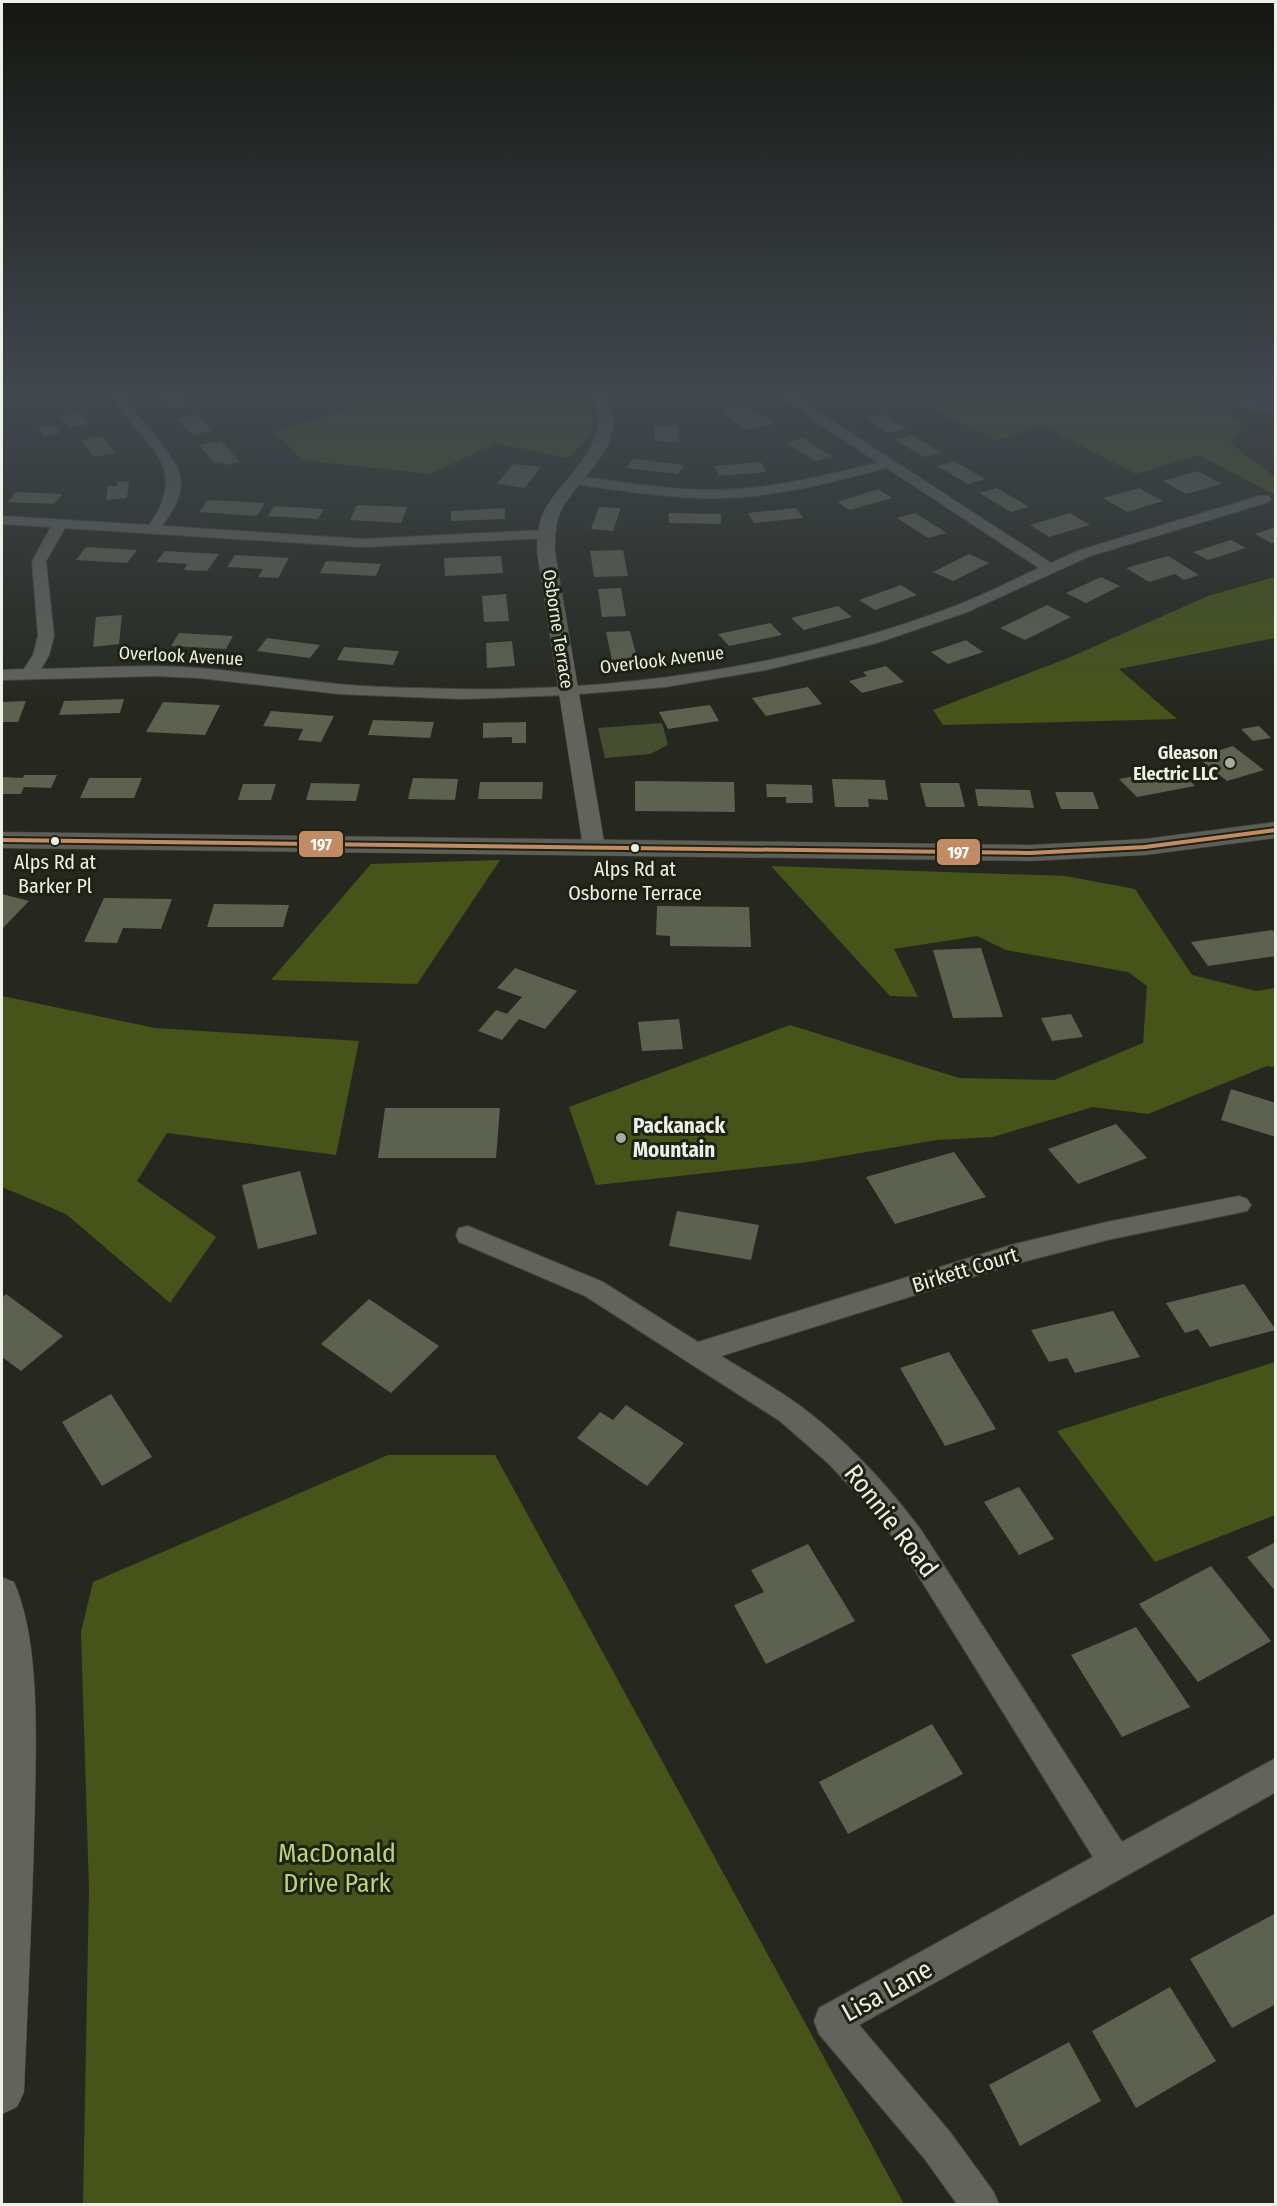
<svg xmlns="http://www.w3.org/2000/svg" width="1277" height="2206" font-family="'Fira Sans Condensed',sans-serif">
<rect width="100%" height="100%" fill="#262820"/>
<polygon fill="#454e2e" points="662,723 668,745 650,754 605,758 598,728"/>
<g fill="#46541a">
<polygon points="386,395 579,395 591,407 593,432 568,458 496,443 430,474 302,460 275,433"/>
<polygon points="901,395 1190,395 1243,421 1230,443 1275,477 1275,495 1199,455 1136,474 1043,426 996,440"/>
<polygon points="1275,577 1275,638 1119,669 1177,719 943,725 933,710 1068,658 1208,596"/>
<polygon points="500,860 417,984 271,980 371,864"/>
<polygon points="771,866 1065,876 1135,889 1192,975 1256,991 1275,988 1275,1067 1267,1066 1148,1114 1093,1107 993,1137 937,1140 808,1162 596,1185 569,1107 790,1025 959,1078 1054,1080 1143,1043 1147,986 1128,972 1006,950 977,936 894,949 918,997 890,996"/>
<polygon points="2,996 155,1028 359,1041 336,1155 167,1133 137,1181 216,1237 170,1303 66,1214 2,1187"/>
<polygon points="1275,1362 1275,1515 1155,1562 1057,1431"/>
<polygon points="388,1455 495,1455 904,2204 83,2204 89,1889 81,1632 93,1582"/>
</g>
<g fill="#5c6150">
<polygon points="156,395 181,395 191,405 170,409"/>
<polygon points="1248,398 1271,410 1256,414 1232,403"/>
<polygon points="747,405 775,423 747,430 719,412"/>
<polygon points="81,412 89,424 68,428 60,416"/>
<polygon points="197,414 212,431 192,435 177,418"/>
<polygon points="884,414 907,428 888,433 866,418"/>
<polygon points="54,425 60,433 44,436 38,428"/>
<polygon points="655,425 679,425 678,442 654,441"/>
<polygon points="912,435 942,453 924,457 895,440"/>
<polygon points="102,436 116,453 94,457 81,440"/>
<polygon points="803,438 833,457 815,461 786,443"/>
<polygon points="221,441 240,462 225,465 222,462 215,463 199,445"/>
<polygon points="633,459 684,465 678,474 626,468"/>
<polygon points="954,461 985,479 968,484 937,466"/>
<polygon points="761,462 766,472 719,476 714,466"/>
<polygon points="513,464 541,467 525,488 497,484"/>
<polygon points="1198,471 1222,484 1186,494 1163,481"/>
<polygon points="129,481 127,498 106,500 108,486 117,486 117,482"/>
<polygon points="997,488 1029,507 1011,512 979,493"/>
<polygon points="1139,488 1163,501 1127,512 1103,498"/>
<polygon points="878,489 892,498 850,510 837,502"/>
<polygon points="16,492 62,494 54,504 8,502"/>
<polygon points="208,500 265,503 257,516 199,512"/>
<polygon points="357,505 407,507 401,523 350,520"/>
<polygon points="274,506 324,509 318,519 268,516"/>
<polygon points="599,507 621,508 613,531 591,529"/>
<polygon points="505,508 505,519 451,521 451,511"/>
<polygon points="796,508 803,518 754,523 748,513"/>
<polygon points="669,513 721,514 721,524 669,523"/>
<polygon points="915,513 947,533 928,538 897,518"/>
<polygon points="1070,513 1090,525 1049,537 1030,525"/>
<polygon points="1276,527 1276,542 1271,543 1255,534"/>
<polygon points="1231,540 1246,548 1208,560 1193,552"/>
<polygon points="86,547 137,550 127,563 76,560"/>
<polygon points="623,550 628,576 594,577 590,551"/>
<polygon points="165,551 219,554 207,571 184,570 187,564 156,562"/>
<polygon points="969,554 989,563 953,581 933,572"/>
<polygon points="235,555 289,558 278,578 258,577 263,569 227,567"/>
<polygon points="501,556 503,573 445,576 444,558"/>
<polygon points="1168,556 1199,575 1184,580 1175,574 1149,582 1126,568"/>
<polygon points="326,561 381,564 376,576 320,573"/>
<polygon points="1101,577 1120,586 1086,603 1066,593"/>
<polygon points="901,585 917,595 875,610 859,600"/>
<polygon points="621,588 626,616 602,617 598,589"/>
<polygon points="506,594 509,621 484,622 482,596"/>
<polygon points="1047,605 1071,617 1025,640 1000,628"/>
<polygon points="838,606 852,617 804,630 791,618"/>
<polygon points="122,615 119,644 93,647 96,617"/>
<polygon points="770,623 782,635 729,646 718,634"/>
<polygon points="630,631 637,658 612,660 606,632"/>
<polygon points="179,633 233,636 226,649 171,646"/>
<polygon points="267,638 320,645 310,658 257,651"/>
<polygon points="966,640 983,652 948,664 931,652"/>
<polygon points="512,641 515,666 487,668 486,643"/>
<polygon points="344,647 399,651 393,665 337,660"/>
<polygon points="886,666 904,682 862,693 849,681 867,676 863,672"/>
<polygon points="808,687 822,704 766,716 752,698"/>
<polygon points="124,699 120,713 59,715 64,701"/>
<polygon points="26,701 18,722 2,722 2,702"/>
<polygon points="163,702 220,705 205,735 146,732"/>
<polygon points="710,705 719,721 668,729 659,712"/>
<polygon points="271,711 334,716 321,742 298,740 303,729 263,726"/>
<polygon points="373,720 434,722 430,738 368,735"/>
<polygon points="526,722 526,743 512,743 512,737 483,738 483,723"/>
<polygon points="1259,726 1271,738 1253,741 1241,729"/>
<polygon points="1233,746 1264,770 1227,781 1197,757"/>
<polygon points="1177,768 1195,786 1137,797 1119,779"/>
<polygon points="24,775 57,775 51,788 24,787 21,794 2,794 2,777 23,778"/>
<polygon points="89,778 142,778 134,798 80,798"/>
<polygon points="413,778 458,779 455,800 408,799"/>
<polygon points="832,779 885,780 888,800 868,799 869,807 835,807"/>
<polygon points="635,781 734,782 735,812 635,811"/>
<polygon points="480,782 543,782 542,799 478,799"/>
<polygon points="311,783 360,784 356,801 306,800"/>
<polygon points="920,783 959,783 965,807 926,807"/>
<polygon points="243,784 276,784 271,800 238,800"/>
<polygon points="766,784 812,785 813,803 786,803 786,797 767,797"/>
<polygon points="975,789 1030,790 1034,808 978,806"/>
<polygon points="1055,792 1093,792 1099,809 1061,809"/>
<polygon points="2,894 29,901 2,929"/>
<polygon points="104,898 172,899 161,929 123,928 117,943 84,942"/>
<polygon points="214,904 289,905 283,927 207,927"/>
<polygon points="657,906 749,907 751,947 670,946 670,936 656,935"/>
<polygon points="1272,930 1276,934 1276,956 1208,966 1191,942"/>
<polygon points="981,948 1003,1017 953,1018 933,950"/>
<polygon points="515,968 577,991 545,1029 519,1019 502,1040 478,1031 496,1010 507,1014 522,997 497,988"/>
<polygon points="1071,1014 1083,1037 1052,1041 1041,1018"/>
<polygon points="679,1019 683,1049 642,1051 638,1022"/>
<polygon points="1231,1089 1276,1103 1276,1137 1221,1120"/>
<polygon points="385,1108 500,1108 496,1158 378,1158"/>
<polygon points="1116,1124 1147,1158 1078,1184 1048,1149"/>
<polygon points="954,1152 986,1197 895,1224 866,1177"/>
<polygon points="300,1171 317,1234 258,1249 242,1185"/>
<polygon points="677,1211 759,1225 751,1260 669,1246"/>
<polygon points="1244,1284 1276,1330 1210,1347 1198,1329 1185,1333 1166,1303"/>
<polygon points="6,1294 63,1336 21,1371 2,1357 2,1298"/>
<polygon points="369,1299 439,1346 391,1393 321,1344"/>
<polygon points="1113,1311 1140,1357 1075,1373 1067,1358 1049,1362 1031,1330"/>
<polygon points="949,1352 996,1429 945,1446 900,1368"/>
<polygon points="111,1394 152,1457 102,1486 62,1422"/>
<polygon points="626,1405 684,1443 647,1486 577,1438 600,1412 613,1420"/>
<polygon points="1019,1487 1054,1539 1019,1555 984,1502"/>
<polygon points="1276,1542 1276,1592 1247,1557"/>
<polygon points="808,1544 855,1621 766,1664 734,1605 764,1592 751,1570"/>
<polygon points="1211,1566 1271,1641 1198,1682 1139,1604"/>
<polygon points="1136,1627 1190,1707 1122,1737 1071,1655"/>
<polygon points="932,1724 963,1774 848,1834 819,1782"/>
<polygon points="1276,1913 1276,2004 1232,2028 1190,1959"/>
<polygon points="1170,1987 1216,2061 1136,2108 1092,2031"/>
<polygon points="1069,2042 1101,2101 1020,2146 989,2085"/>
</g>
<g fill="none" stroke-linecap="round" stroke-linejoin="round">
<defs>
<g id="minor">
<path d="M 109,395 L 122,395 C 133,409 145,424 157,439 C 186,474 190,487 162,526 L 363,539 L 546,530 L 553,534 L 546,538 L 363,547 L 65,528 L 46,561 L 54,636 L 49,655 L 41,669 C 94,668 147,664 199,668 C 245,672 291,679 337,684 C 377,688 419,688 459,689 C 624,692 801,665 955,606 C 984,595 1011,581 1039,568 L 887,468 C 832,482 778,497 721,498 C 672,499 623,491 575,484 L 568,480 L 575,476 C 623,482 672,491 721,490 C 775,488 826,475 878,463 L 778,395 L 792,395 L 1051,563 L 1080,550 L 1259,496 L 1269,496 L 1271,499 L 1269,502 L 1090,556 L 967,612 L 877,643 L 766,670 L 665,687 L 567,695 L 461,699 L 339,694 L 199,678 L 156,676 L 2,680 L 2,670 L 24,669 L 33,655 L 38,636 L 32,561 L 51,527 L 2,524 L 2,516 L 149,525 C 193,464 141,443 109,395 Z"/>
<path d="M 1239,1196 L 1247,1199 L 1251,1205 L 1247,1211 L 1107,1240 L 1011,1265 L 721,1356 C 747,1372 774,1387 799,1405 C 846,1440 886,1483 921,1530 L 1122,1842 L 1276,1758 L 1276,1792 L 859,2025 L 950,2132 L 993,2191 L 999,2204 L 957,2204 L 924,2158 L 819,2034 L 814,2021 L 819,2008 L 1093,1857 L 901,1548 L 874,1512 L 829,1464 L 780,1421 L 585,1296 L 459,1242 L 456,1235 L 459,1228 L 468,1226 L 603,1282 L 698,1342 L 1011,1245 L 1107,1222 Z"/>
</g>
<g id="tertiary">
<path d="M 590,395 L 605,395 C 634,441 581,473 561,511 C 555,523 555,538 555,552 L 605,847 L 602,852 L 586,852 L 583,847 L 537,552 C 537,538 538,523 544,511 C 564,474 618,441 590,395 Z"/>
<path d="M 2,1577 L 14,1582 C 40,1641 36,1735 35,1800 C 33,1897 28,1995 24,2092 L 17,2107 L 2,2114 Z"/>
</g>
<polygon id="secondary" points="1276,822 1276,838 1145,855 1030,861 2,848 2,832 1030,845 1145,839"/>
</defs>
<use href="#minor" stroke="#43453e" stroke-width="2"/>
<use href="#tertiary" stroke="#43453e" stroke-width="1"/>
<use href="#secondary" stroke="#43453e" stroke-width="1"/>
<use href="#minor" fill="#61635c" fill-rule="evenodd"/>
<use href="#tertiary" fill="#61635c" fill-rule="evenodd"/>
<use href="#secondary" fill="#5d5f56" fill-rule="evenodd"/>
<defs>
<polyline id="bus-1" points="2,840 1030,853 1145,847 1276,830"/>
</defs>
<use href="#bus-1" stroke="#1e2213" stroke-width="8"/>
<use href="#bus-1" stroke="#c18c65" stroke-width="4"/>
</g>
<linearGradient id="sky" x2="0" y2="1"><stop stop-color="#151612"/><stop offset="0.56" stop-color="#41484e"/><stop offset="1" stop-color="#41484e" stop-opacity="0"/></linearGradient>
<rect width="1277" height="704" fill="url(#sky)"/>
<g fill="#a7aaa1" stroke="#1e2213" stroke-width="2">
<circle cx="1230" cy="763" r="6"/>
<circle cx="621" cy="1138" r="6"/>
</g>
<g fill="#edf0e6" stroke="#1e2213" stroke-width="2">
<circle cx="55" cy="841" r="5"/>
<circle cx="635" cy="848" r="5"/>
</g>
<g text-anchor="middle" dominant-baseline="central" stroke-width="6" stroke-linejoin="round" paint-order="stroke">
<g font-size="18" fill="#edf0e6" stroke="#1e2213">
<text transform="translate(558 629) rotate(81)">Osborne Terrace</text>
<text transform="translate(181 656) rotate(3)">Overlook Avenue</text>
<text transform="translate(662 660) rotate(-7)">Overlook Avenue</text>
</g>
<g font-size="18" font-weight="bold" fill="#edf0e6" stroke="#1e2213" text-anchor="end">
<text x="1218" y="753">Gleason<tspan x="1218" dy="21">Electric LLC</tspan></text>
</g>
<g font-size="20" fill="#edf0e6" stroke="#1e2213">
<text x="55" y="862">Alps Rd at<tspan x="55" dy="24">Barker Pl</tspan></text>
<text x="635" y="869">Alps Rd at<tspan x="635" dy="24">Osborne Terrace</tspan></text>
</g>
<g font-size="21" font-weight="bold" fill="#edf0e6" stroke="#1e2213" text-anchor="start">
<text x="633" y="1126">Packanack<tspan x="633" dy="24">Mountain</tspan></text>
</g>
<g font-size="21" fill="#edf0e6" stroke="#1e2213">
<text transform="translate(965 1270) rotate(-17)">Birkett Court</text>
</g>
<g font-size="26" fill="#edf0e6" stroke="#1e2213">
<text transform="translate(891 1521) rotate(52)">Ronnie Road</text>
<text transform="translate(887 1991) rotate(-29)">Lisa Lane</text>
</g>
<g font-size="26" fill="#b9d377" stroke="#1e2213">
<text x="337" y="1853">MacDonald<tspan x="337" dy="30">Drive Park</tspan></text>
</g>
</g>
<g stroke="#1e2213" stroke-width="2">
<rect x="298" y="830" width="46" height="28" rx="6" fill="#c18c65"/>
<rect x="936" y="838" width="45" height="28" rx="6" fill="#c18c65"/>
</g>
<g font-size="16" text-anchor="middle" font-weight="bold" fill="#fff">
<text x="321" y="850">197</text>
<text x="958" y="858">197</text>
</g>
<rect width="1277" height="2206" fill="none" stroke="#edf0e6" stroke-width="6"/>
</svg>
